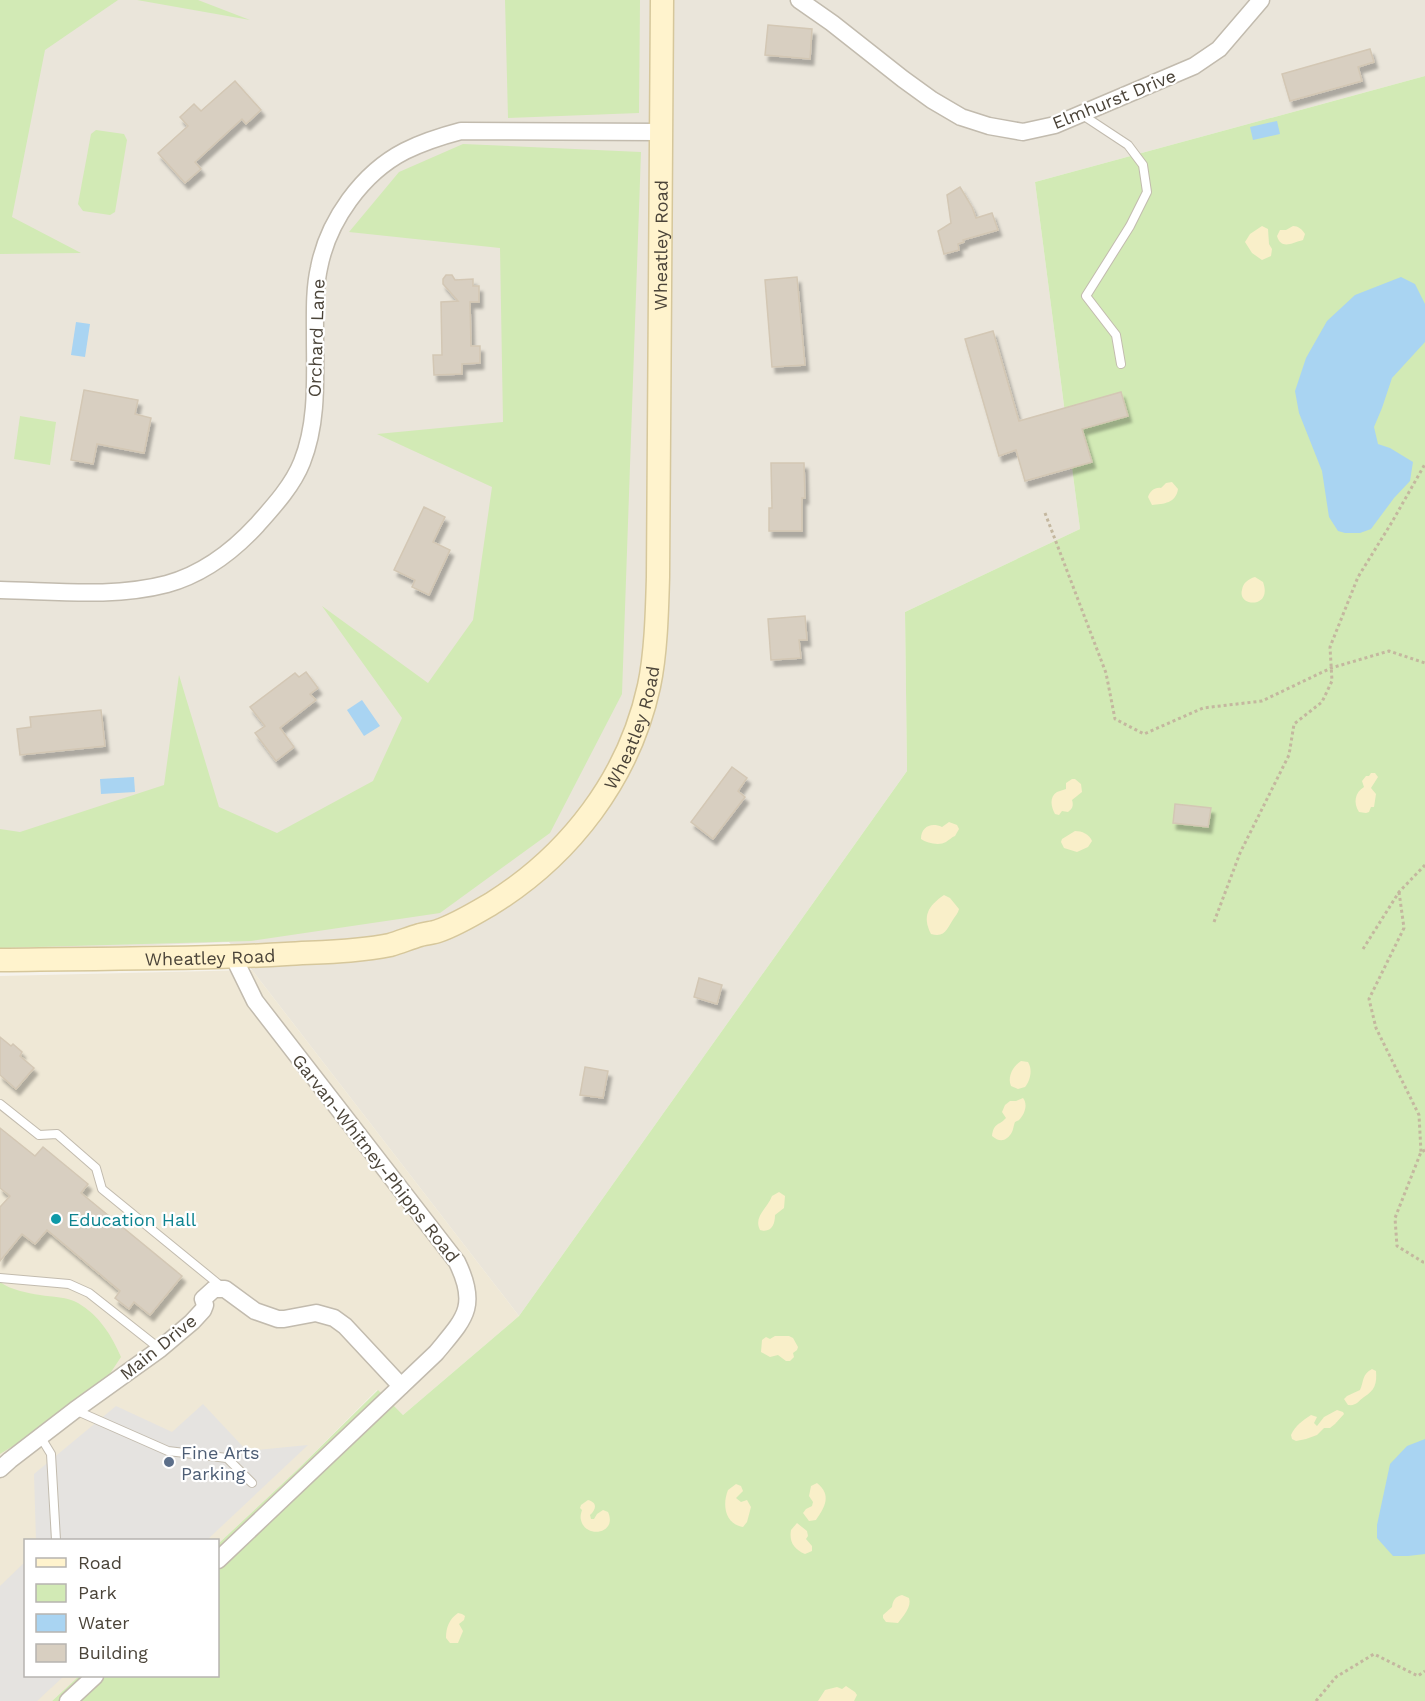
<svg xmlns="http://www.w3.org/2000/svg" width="1425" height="1701" font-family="'Work Sans',sans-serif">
<defs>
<filter id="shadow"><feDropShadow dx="3.5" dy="6" stdDeviation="1.5" flood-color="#0004"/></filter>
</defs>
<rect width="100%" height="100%" fill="#f6f3ec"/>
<polygon fill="#eae5da" points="0,0 1425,0 1425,76 1035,182 1080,529 905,612 907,771 519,1316 252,970 229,942 0,951"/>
<polygon fill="#efe8d6" points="252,970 519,1316 403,1415 377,1390 296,1471 218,1544 218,1540 26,1540 26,1676 79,1676 52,1701 0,1701 0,976"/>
<g fill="#d2eab5">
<polygon points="0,0 118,0 45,50 12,217 81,253 0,254"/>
<polygon points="137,0 198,0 250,20"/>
<polygon points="505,0 640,0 639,113 508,118"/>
<polygon points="1425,76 1425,1701 52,1701 79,1676 218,1676 218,1544 296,1471 378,1390 403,1415 519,1316 907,771 905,612 1080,529 1035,182"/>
<polygon points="96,130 124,134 127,140 115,212 110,215 83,211 78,204 91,134"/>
<polygon points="463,144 641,152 622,694 550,833 440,913 251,941 0,948 0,829 20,832 164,785 179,675 219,807 277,833 373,781 402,718 322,606 428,683 473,620 492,487 377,434 503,422 500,248 349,232 399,172"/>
<polygon points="20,416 56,422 50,465 14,459"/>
<path d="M 0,1282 C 11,1290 27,1293 40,1295 C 52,1297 68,1297 78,1303 C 99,1315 112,1336 121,1357 L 107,1378 L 26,1438 L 0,1454 Z"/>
</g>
<g fill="#f9efc9">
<polygon points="1262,226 1268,229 1269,244 1272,249 1271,256 1262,260 1252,253 1245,242 1250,234"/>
<path d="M 1293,226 C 1298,226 1302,229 1305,234 L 1303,240 C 1292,243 1281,250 1277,236 L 1280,230 L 1286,230 Z"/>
<path d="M 1172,482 L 1178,489 C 1176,503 1164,504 1152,505 L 1148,497 C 1150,491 1155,487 1161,488 L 1166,483 Z"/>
<path d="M 1255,577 L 1263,582 C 1273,609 1237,607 1242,590 C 1243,583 1248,579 1255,577 Z"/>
<path d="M 1371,773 L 1375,773 L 1378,777 L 1371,788 L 1376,794 L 1374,807 L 1371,807 L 1369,812 L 1366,813 L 1359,812 C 1353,803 1355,792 1364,787 L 1362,781 L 1366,776 L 1369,776 Z"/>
<path d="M 1072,779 L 1075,779 L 1081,784 L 1082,792 L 1072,800 C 1074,806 1072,809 1068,812 L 1062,811 L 1059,815 L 1055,814 C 1051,807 1049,797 1057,792 C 1060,791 1063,790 1066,789 L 1066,783 Z"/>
<path d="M 949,822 L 957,825 L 959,829 L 955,836 C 952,837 949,840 946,842 C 939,846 927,843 921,839 C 921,827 931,822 942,827 Z"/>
<path d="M 1075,831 C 1082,831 1089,834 1092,841 L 1088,847 L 1077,852 L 1064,848 L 1061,842 L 1062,839 Z"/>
<path d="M 944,895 L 950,898 L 959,909 C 958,913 956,915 954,918 C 947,928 946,938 931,934 C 922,916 928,906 944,895 Z"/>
<path d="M 1021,1061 L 1028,1062 C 1033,1070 1030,1081 1025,1087 L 1018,1089 L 1011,1086 C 1007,1077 1013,1066 1021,1061 Z"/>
<path d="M 1023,1098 C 1028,1104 1025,1114 1019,1120 C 1018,1121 1016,1121 1015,1122 C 1014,1124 1013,1130 1012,1132 C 1007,1141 1000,1143 992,1136 C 994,1122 999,1126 1006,1118 L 1002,1112 L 1005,1105 L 1010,1101 L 1016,1101 Z"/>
<path d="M 779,1192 L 785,1196 L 784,1208 L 775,1215 C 775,1225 771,1233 760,1230 C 753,1216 768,1208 772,1196 Z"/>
<polygon points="775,1336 789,1336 793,1338 798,1347 797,1350 793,1353 794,1357 790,1361 786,1361 778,1355 770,1357 761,1352 762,1340 766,1337 770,1339"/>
<path d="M 1372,1369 L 1376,1371 C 1377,1384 1375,1390 1364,1397 C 1358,1401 1357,1406 1348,1405 L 1344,1399 L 1347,1396 L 1360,1390 C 1364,1381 1362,1374 1372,1369 Z"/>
<path d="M 1337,1410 L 1343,1412 L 1344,1414 L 1335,1424 L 1330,1428 L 1324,1428 L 1317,1435 L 1306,1439 L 1296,1441 L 1292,1439 L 1291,1435 C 1295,1426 1303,1420 1311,1415 L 1317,1417 L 1314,1423 L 1317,1426 L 1324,1417 Z"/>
<path d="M 817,1483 C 832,1495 825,1507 816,1520 L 809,1521 L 803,1513 L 806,1509 L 812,1506 L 813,1502 L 809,1496 L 811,1486 Z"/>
<path d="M 736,1484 L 741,1486 L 743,1491 L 736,1498 L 741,1502 L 747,1500 L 751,1507 L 747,1522 L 743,1527 C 725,1524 722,1505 728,1490 Z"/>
<path d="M 588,1500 C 598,1503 596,1509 590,1515 L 591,1519 L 594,1519 L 597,1514 L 603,1510 L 608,1512 C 618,1534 585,1539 581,1520 C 580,1517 581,1513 582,1510 L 580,1508 L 581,1505 Z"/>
<path d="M 797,1523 L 807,1531 L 808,1536 L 806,1539 L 812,1546 L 812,1551 L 805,1554 C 794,1549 789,1542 791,1530 Z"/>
<path d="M 902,1595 L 909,1598 C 912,1607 903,1616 898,1623 L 886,1622 L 883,1618 L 883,1615 L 892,1607 C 893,1600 895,1597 902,1595 Z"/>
<path d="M 458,1613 L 462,1614 L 465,1616 L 464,1620 L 459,1624 L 463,1631 L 458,1643 L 450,1643 L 446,1638 C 446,1628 449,1619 458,1613 Z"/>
<polygon points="846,1686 855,1692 857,1695 854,1701 818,1701 825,1690 837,1687 842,1689"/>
</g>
<g fill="#e5e3e0">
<polygon points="203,1404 247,1451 308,1445 207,1540 36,1540 34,1474 116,1406 172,1432"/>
<polygon points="25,1562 26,1676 64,1676 37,1701 0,1701 0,1586"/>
</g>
<g fill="#a9d4f2">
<polygon points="1277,121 1280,134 1253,140 1250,127"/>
<polygon points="1401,277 1415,284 1425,304 1425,342 1392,378 1382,408 1374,427 1378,444 1390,448 1413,462 1410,481 1394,498 1371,529 1360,533 1345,533 1338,531 1329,517 1322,471 1299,413 1295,391 1306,358 1327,321 1355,295"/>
<polygon points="76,322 90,324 85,357 71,355"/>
<polygon points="362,700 380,726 364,736 347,710"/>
<polygon points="134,777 135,792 101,794 100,779"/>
<polygon points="1425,1439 1425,1554 1408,1556 1393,1556 1377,1538 1377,1525 1390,1464 1407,1446"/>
</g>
<g fill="#d8cfc1" stroke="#d3c7b4" stroke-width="1.5" filter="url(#shadow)">
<polygon points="768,25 812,29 810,59 765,55"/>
<polygon points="1370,49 1374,62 1358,67 1362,81 1290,101 1282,74"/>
<polygon points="235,81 261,110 246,124 242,119 195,162 201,169 185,183 158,153 188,126 180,117 194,104 201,111"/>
<polygon points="960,187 972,207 976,218 992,213 998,230 963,240 964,242 958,244 959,250 944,254 938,231 951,223 947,195"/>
<polygon points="446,275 452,275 455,280 473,279 473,286 479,286 479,302 470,302 471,346 480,346 480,363 462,364 462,374 434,375 433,355 442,355 441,302 458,301 443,284 443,279"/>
<polygon points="797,277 805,365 772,367 765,280"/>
<polygon points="993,331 1019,421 1121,392 1128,416 1082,429 1092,462 1025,481 1016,450 999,456 965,339"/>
<polygon points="84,390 138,400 135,414 151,418 144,453 97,444 93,464 71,460"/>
<polygon points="771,463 804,463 805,498 802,498 802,531 769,531 769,508 772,508"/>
<polygon points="424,507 445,517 433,542 450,550 429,595 412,587 415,580 394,570"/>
<polygon points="805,616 807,640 799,640 801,658 771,660 768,619"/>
<polygon points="306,672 318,688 310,694 316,700 280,728 294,747 276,761 255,733 265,726 250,707 295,673 299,677"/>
<polygon points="101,710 105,746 20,755 17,729 31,727 30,717"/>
<polygon points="732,767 747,778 738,791 745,797 713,839 691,822"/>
<polygon points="1175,804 1211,808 1208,827 1173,823"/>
<polygon points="699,978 722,985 717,1004 694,997"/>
<polygon points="0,1037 11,1046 13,1044 22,1052 20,1056 34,1068 16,1089 0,1075"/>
<polygon points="585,1067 608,1071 603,1098 580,1095"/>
<polygon points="0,1128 35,1156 43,1147 88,1184 81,1193 182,1276 150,1315 134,1302 129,1309 115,1298 120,1291 47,1230 35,1244 22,1234 0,1261 0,1207 10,1196 0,1188"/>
</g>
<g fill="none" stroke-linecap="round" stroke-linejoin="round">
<defs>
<g id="service">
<polyline points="1081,114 1128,145 1143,165 1147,192 1130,226 1086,296 1116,335 1121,364"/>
<polyline points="0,1104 39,1135 57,1134 96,1168 102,1189 222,1287"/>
<polyline points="0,1278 69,1284 89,1293 160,1349"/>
<polyline points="75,1410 168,1451 227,1458 252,1483"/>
<polyline points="40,1436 51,1454 56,1540"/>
</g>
<g id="minor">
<polyline points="799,0 832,23 903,79 932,100 961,117 989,126 1023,132 1055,125 1194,66 1219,49 1261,0"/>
<path d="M 0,590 C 55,591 114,598 167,584 C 203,574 233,551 257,525 C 274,506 293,485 302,462 C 318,422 315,378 315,336 C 315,314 314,290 319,268 C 328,221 362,173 405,151 C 423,142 442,136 461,131 L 661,132"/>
<polyline points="0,1469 10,1460 75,1410 160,1349 192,1322 203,1310 205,1305 203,1299 214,1289 225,1289 255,1311 278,1319 284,1319 316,1313 334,1318 345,1326 401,1386"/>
<path d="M 218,1560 L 436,1353 C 464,1319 479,1307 457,1262 L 255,1001 L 233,956"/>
<polyline points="68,1701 95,1676"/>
</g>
<g id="secondary">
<path id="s1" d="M 0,960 C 95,958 191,960 286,954 C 320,952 356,952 390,945 C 400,942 410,938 420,935 C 426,933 433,933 438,931 C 456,925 474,914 491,904 C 570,855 629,778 649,686 C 656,653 657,612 658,577 L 662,0"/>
</g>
</defs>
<use href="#service" stroke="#c2bbae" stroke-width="10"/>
<use href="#minor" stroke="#c2bbae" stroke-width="19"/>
<use href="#secondary" stroke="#d6c79b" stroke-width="25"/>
<g stroke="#c4b79f" stroke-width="3" stroke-dasharray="3 3" stroke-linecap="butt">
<polyline points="1045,513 1106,673 1115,719 1144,734 1203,708 1262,701 1331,668 1389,651 1425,663"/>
<polyline points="1399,892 1404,928 1369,999 1376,1028 1419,1115 1421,1152"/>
<polyline points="1214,922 1240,853 1289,755 1294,724 1322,702 1332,681 1330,647 1358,577 1392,522 1425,464"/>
<polyline points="1363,949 1399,892 1425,865"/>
<polyline points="1425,1150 1421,1152 1395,1218 1397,1246 1423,1262 1425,1262"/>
<polyline points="1316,1701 1336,1677 1374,1654 1418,1676 1425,1671"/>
</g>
<use href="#service" stroke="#fff" stroke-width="8"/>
<use href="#minor" stroke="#fff" stroke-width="16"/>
<use href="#secondary" stroke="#fff3cd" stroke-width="22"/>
</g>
<circle fill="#0f9aa8" stroke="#fff" stroke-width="2" cx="56" cy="1219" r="6"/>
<circle fill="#5c6f8a" stroke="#fff" stroke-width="2" cx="169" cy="1462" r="6"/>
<g text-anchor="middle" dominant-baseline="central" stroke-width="4.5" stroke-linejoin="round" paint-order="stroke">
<g font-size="18" fill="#4b4439" stroke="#fff">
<text transform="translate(1114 99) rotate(-22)">Elmhurst Drive</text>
<text stroke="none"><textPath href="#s1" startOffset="1218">Wheatley Road</textPath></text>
<text transform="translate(316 338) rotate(-88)">Orchard Lane</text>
<text stroke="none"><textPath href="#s1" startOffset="732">Wheatley Road</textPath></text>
<text stroke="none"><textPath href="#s1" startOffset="210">Wheatley Road</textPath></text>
<text transform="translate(376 1158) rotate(52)">Garvan-Whitney-Phipps Road</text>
<text transform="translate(158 1347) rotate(-39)">Main Drive</text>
</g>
<g font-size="18" fill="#0d838f" stroke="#fff" text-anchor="start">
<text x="68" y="1219">Education Hall</text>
</g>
<g font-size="18" fill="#4e5e75" stroke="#fff" text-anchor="start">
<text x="181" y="1452">Fine Arts<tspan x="181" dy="21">Parking</tspan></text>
</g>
</g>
<rect x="24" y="1539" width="195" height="138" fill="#ffffff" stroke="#b7b4b0" stroke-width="1.5"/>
<rect x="36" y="1558" width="30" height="9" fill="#fff3cd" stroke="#b7b4b0" stroke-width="1.5"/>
<text x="78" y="1569" font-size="18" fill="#4b4439">Road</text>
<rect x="36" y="1584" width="30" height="18" fill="#d2eab5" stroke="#b7b4b0" stroke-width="1.5"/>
<text x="78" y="1599" font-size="18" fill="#4b4439">Park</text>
<rect x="36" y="1614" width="30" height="18" fill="#a9d4f2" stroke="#b7b4b0" stroke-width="1.5"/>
<text x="78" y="1629" font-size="18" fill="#4b4439">Water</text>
<rect x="36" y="1644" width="30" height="18" fill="#d8cfc1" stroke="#b7b4b0" stroke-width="1.5"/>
<text x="78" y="1659" font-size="18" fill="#4b4439">Building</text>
</svg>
